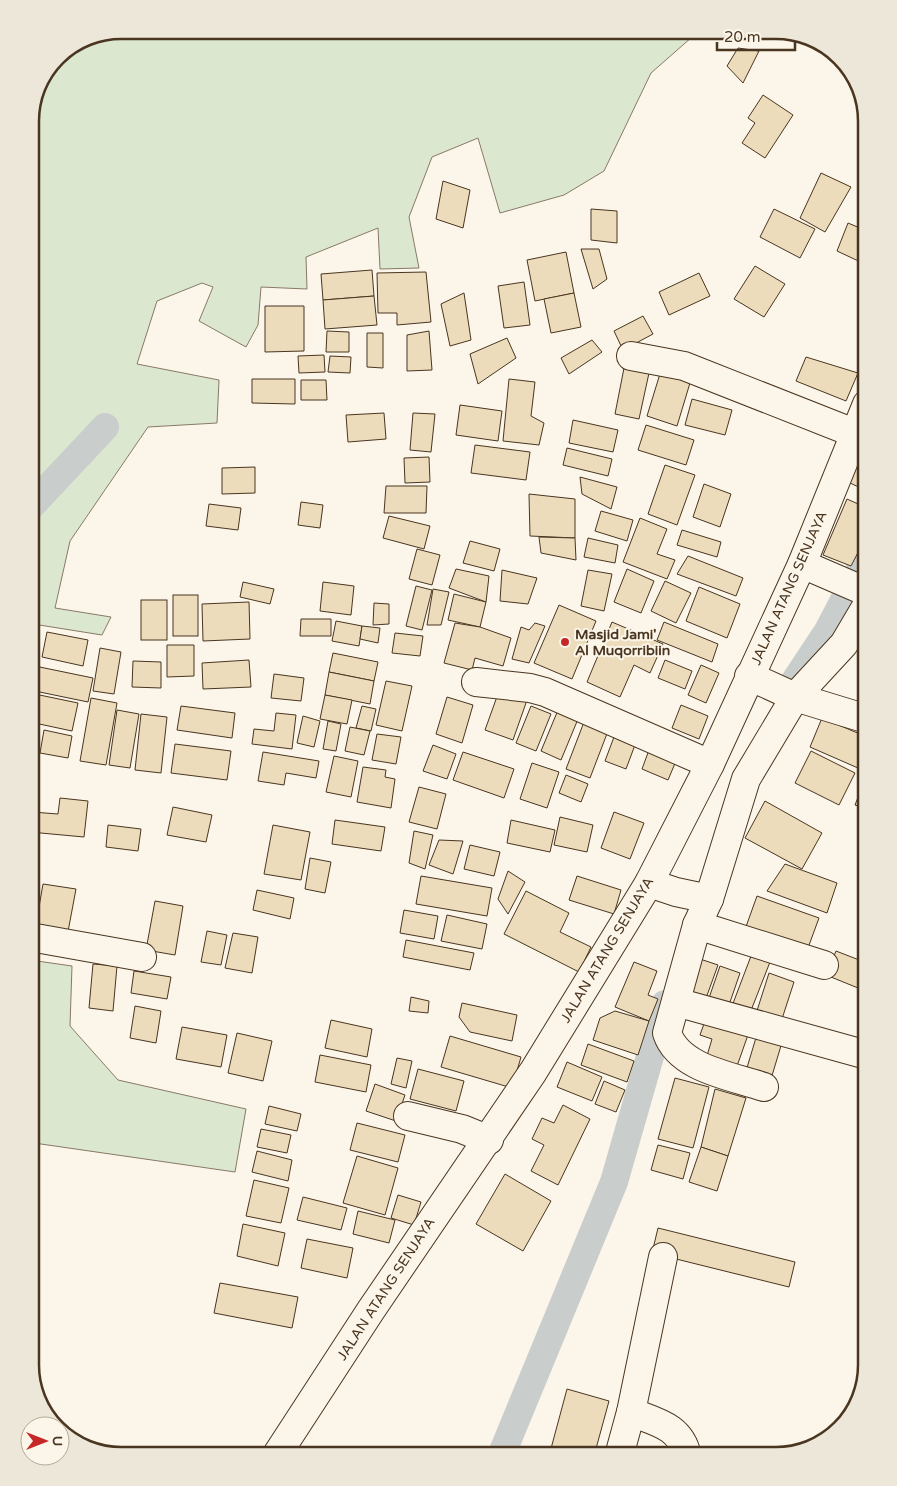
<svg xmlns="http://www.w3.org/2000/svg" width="897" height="1486" font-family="'Varela Round',sans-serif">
<rect width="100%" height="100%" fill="#fbf6e9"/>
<g fill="#dce7d0" stroke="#887966">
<polygon points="121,30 700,30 651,73 604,171 564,195 500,213 478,138 432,157 409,217 419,268 380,269 378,228 306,257 307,289 261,287 258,325 246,347 199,321 213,287 202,283 157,301 137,364 219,380 217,423 148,427 70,541 55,608 111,617 102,635 33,624 30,636 30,115 57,56 86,37"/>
<polygon points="30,960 72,966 70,1026 118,1080 246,1109 235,1172 34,1143 30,1167"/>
</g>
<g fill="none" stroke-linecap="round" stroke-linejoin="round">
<g stroke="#c9cecd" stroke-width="28">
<polyline points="30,507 105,427"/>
<polyline points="785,696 828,631 867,556"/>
<polyline points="501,1456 614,1182 665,1004"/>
</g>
</g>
<g fill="#ecdcbc" stroke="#4a3520">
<polygon points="738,48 759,51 743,83 727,66"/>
<polygon points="763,95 793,115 765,158 742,143 755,123 748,118"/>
<polygon points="821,173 851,187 825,232 800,218"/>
<polygon points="443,181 470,190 463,228 436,219"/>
<polygon points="591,209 617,211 617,243 591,240"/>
<polygon points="774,209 815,229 800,258 760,237"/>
<polygon points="848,223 867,231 867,265 837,251"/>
<polygon points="581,249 599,249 607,279 593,289"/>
<polygon points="566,252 574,293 535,301 527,260"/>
<polygon points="755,266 785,284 764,317 734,299"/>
<polygon points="372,270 374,296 323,300 321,274"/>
<polygon points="426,272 431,322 397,325 397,313 378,313 377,273"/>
<polygon points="699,273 710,296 669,315 659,292"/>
<polygon points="524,282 530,325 504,328 498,286"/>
<polygon points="464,293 471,340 450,346 441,304"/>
<polygon points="574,293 581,327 551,333 544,299"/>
<polygon points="374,296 377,325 325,329 323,300"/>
<polygon points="265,306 304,306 304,351 265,352"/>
<polygon points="643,316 653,334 623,350 614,331"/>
<polygon points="327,331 349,332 349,352 326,352"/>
<polygon points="429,331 432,370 407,371 407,335"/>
<polygon points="367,333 383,333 383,368 367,367"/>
<polygon points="507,338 516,358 478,384 470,354"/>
<polygon points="592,340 602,352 569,374 561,358"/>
<polygon points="324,355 325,372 299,373 298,356"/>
<polygon points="330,356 351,357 350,373 328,372"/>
<polygon points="806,357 858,373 846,401 796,381"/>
<polygon points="663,364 693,373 677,426 647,416"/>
<polygon points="624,368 649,373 639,419 615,414"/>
<polygon points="252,379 295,379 295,404 252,403"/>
<polygon points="509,379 535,382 531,416 544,423 539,445 503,441"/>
<polygon points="301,380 326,380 327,400 301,400"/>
<polygon points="692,399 732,410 725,435 685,425"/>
<polygon points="460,405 502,411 498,441 456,435"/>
<polygon points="384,413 386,439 348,442 346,415"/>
<polygon points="413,413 435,414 431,452 410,450"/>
<polygon points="573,420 618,430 613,452 569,443"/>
<polygon points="646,425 694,440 686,465 638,450"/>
<polygon points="475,445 530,452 526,480 471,473"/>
<polygon points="567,448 612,459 608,476 563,465"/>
<polygon points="866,448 867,449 867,491 848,482"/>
<polygon points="429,457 430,482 405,483 404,458"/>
<polygon points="665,465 695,475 677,525 648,514"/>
<polygon points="255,467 255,493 222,494 222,468"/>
<polygon points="580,477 617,487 611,509 582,494"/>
<polygon points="704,484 731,494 720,527 693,517"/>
<polygon points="386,486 427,486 426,513 384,513"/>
<polygon points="529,494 575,499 575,538 530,536"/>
<polygon points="847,499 867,508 867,535 851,566 823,555"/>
<polygon points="301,502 323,505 320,528 298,525"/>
<polygon points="209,504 241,508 238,530 206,526"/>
<polygon points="601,511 633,520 627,541 595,531"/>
<polygon points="389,516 430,526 424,549 383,538"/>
<polygon points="640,518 667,529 657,554 675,560 667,579 623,562"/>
<polygon points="682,530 721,542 717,557 677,545"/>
<polygon points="539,537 575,538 576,560 541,553"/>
<polygon points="588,538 618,545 615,563 584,557"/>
<polygon points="470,541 500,549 494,571 463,563"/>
<polygon points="417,549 440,555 432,585 409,579"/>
<polygon points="688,556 743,578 736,596 677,574"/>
<polygon points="456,569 489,576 486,602 449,588"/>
<polygon points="627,569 654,581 641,613 614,602"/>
<polygon points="502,570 537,578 528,604 500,601"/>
<polygon points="588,570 612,574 604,611 581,606"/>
<polygon points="665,581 691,593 676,623 651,611"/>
<polygon points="243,582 274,589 270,604 240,597"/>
<polygon points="323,582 354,586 351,615 320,611"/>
<polygon points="416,586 432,590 422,630 406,626"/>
<polygon points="699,587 740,604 727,638 686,621"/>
<polygon points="433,589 449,592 441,625 427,625"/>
<polygon points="454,594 486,602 480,627 448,620"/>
<rect x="173" y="595" width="25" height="41"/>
<rect x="141" y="600" width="26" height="40"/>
<polygon points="249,602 250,639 203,641 202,604"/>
<polygon points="374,603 389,604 389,624 373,625"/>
<polygon points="559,605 596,621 572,679 534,663"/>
<polygon points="301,619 331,619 331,636 300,636"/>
<polygon points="336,621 362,626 359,646 332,641"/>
<polygon points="612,622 663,644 650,673 634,665 620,697 587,682"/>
<polygon points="664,622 718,644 712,662 657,640"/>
<polygon points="455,623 480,627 511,638 503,666 475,658 472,670 444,663"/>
<polygon points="535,623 545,626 529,663 512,659 521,627 529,630"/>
<polygon points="362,626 380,628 378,643 360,639"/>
<polygon points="47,632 88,640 83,666 42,657"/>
<polygon points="395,633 423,636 420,656 392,653"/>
<polygon points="167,645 194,645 194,676 167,677"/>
<polygon points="100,648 121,652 114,694 93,691"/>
<polygon points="333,653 378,662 374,681 329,672"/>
<polygon points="249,660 251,687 203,689 202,663"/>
<polygon points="665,660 692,671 685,689 658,678"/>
<polygon points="133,661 161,662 161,688 132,687"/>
<polygon points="30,665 93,678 88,702 30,690"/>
<polygon points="701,665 719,673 706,703 688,695"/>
<polygon points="329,672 374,681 370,704 325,695"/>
<polygon points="274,674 304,678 301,701 271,698"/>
<polygon points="386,681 412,686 402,731 376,725"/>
<polygon points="499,691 527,700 513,740 485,730"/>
<polygon points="30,693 78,703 72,731 30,722"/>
<polygon points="325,695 352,700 347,724 320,719"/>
<polygon points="447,697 473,705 462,743 436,734"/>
<polygon points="91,698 117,703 106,765 80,761"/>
<polygon points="681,705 708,716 699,739 672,728"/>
<polygon points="181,706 235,713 232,738 177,730"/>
<polygon points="362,706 376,709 371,731 356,728"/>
<polygon points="531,706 551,714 536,751 516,743"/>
<polygon points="117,710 139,714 130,768 109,765"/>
<polygon points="558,710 578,719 561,760 541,751"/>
<polygon points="276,713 296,715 292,749 252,744 254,729 274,731"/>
<polygon points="141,714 167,717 161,773 135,770"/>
<polygon points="303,716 320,721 314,747 297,743"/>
<polygon points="822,718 867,737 867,747 858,768 810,747"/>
<polygon points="328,721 341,724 336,751 323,749"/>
<polygon points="584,722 608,731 590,778 566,769"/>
<polygon points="350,727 370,731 364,755 345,751"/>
<polygon points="44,730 72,736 68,758 40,753"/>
<polygon points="377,734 401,737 396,764 372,760"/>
<polygon points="614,737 635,745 626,769 605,761"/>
<polygon points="175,744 231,751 227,780 171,773"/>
<polygon points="433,745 456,754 447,779 423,771"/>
<polygon points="649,750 676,761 668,780 642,769"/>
<polygon points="811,751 855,773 839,805 795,783"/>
<polygon points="263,752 319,761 316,778 286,773 284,785 258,781"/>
<polygon points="463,752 514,769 504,798 453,780"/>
<polygon points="334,756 358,761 351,797 326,792"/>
<polygon points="532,763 559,772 547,808 520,799"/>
<polygon points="363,767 386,770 385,777 395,779 391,808 357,802"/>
<polygon points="867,774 867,809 855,805"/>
<polygon points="566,775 588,784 581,802 559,793"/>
<polygon points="419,787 446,794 437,829 409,822"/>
<polygon points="60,798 88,801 84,837 30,832 32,812 58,814"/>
<polygon points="765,801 822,833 802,869 745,838"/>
<polygon points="173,807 212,815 206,842 167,835"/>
<polygon points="614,812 644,823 630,859 601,848"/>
<polygon points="560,817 593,825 587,852 554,845"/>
<polygon points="335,820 385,827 381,851 332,844"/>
<polygon points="511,820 555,830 550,852 507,843"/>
<polygon points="108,825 141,829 138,851 106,847"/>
<polygon points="273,825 310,832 301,880 264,874"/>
<polygon points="414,831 433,835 425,869 409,863"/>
<polygon points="439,840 463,841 453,874 429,865"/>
<polygon points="470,845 500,852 494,876 464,869"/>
<polygon points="310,858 331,862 325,893 305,889"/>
<polygon points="785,864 837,883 827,913 767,891"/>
<polygon points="508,871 525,882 508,914 498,899"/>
<polygon points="421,876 492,888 487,916 416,904"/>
<polygon points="577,876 621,890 614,914 569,900"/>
<polygon points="43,884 76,889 67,937 30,930 30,905 39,907"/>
<polygon points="257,890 294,898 290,919 253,910"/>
<polygon points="526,891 569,913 560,932 591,947 579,972 504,934"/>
<polygon points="757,896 819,918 805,956 743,935"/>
<polygon points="155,901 183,906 175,955 146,950"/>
<polygon points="404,910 438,916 434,939 400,933"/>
<polygon points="447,915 487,924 482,949 441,941"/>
<polygon points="207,931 227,935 221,965 201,962"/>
<polygon points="233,933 258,937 252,973 225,968"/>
<polygon points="406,940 474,953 470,970 403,957"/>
<polygon points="836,951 867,963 867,980 863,990 826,975"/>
<polygon points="751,956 770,962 750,1013 732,1006"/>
<polygon points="700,959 718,965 705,1001 687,995"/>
<polygon points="634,962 657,971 648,995 658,999 649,1021 615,1007"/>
<polygon points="93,964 117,966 113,1011 89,1008"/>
<polygon points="720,966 740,973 729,1005 709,998"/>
<polygon points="134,971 171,977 167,999 131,993"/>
<polygon points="769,973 794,982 780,1025 755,1017"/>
<polygon points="411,997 429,1001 428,1013 409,1011"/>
<polygon points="462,1003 517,1015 512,1041 470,1032 459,1017"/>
<polygon points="135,1006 161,1011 156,1043 130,1038"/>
<polygon points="615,1011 649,1021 638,1055 593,1040 600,1018"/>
<polygon points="706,1018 749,1032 736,1069 706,1059 712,1039 700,1035"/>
<polygon points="331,1020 372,1029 367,1057 325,1048"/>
<polygon points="182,1027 227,1035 221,1067 176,1059"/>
<polygon points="758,1031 783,1039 771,1079 746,1071"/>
<polygon points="237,1033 272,1041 263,1081 228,1073"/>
<polygon points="450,1036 521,1057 512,1088 441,1067"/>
<polygon points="588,1044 634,1061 627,1082 581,1065"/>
<polygon points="320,1055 371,1065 366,1092 315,1082"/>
<polygon points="397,1058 412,1061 406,1088 391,1084"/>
<polygon points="567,1062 602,1077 592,1101 557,1087"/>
<polygon points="418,1069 464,1081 456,1111 410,1099"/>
<polygon points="675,1078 709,1087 693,1148 658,1139"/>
<polygon points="604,1081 625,1090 616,1112 595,1104"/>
<polygon points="375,1084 405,1095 396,1121 366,1111"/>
<polygon points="715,1089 746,1098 728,1156 701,1147"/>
<polygon points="563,1105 590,1119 558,1185 531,1171 544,1145 532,1139 542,1118 554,1123"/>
<polygon points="269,1106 301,1114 297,1131 265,1124"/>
<polygon points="357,1123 405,1135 398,1162 350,1150"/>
<polygon points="261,1129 291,1135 287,1153 257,1147"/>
<polygon points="658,1145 690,1153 683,1179 651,1170"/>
<polygon points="701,1147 728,1156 717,1191 689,1182"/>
<polygon points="257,1151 292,1160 288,1181 252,1172"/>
<polygon points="357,1156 398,1168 385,1215 343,1203"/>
<polygon points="505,1174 551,1201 523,1251 476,1224"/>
<polygon points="254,1180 289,1188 281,1223 246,1216"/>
<polygon points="398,1195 421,1202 414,1225 391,1218"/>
<polygon points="303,1197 347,1208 341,1230 297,1220"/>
<polygon points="358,1211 395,1220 389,1243 353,1234"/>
<polygon points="243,1224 285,1233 278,1266 237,1256"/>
<polygon points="658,1228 795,1262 789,1287 652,1253"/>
<polygon points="307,1239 353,1248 347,1278 301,1268"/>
<polygon points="220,1283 298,1297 292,1328 214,1313"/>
<polygon points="567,1389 609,1401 594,1456 549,1456"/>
</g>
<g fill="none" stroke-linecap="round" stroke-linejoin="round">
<defs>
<g id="minor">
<polyline points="631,356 684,366 854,433"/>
<polyline points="802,564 867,592"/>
<polyline points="749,676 795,697 867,719"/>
<polyline points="476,682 530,688 545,692 710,764"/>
<polyline points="649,883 676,892 709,899"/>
<polyline points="697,925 824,965"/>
<polyline points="30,937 142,957"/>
<polyline points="676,1002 867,1055"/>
<path d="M 764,1087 C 732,1076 679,1069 667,1033 L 697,925 L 709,899 L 746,779 L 795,697 L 844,644 L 867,605"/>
<polyline points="408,1116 462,1129 489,1140"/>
<path d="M 631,1412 C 656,1422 681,1426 687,1456"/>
<polyline points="619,1456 631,1412 663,1257"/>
</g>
<polyline id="major" points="276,1456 371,1310 533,1072 649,883 710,764 802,564 867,404"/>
</defs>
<use href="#minor" stroke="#4a3520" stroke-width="30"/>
<use href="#major" stroke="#4a3520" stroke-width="30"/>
<use href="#minor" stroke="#fbf6e9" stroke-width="28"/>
<use href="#major" stroke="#fbf6e9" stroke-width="28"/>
</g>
<circle fill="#c62828" stroke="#fbf6e9" stroke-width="2" cx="565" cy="642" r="5"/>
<g text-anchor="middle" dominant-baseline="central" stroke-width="4" stroke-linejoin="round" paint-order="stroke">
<g font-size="14" fill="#4a3520" stroke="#fbf6e9">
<text transform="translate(789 588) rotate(-66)">JALAN ATANG SENJAYA</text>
<text transform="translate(607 950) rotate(-59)">JALAN ATANG SENJAYA</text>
<text transform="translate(386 1289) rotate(-57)">JALAN ATANG SENJAYA</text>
</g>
<g font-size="14" font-weight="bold" fill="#4a3520" stroke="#fbf6e9" text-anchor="start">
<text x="575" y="634">Masjid Jami'<tspan x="575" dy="16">Al Muqorribiin</tspan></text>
</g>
</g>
<path d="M0 0H897V1486H0ZM121 39H776A82 82 0 0 1 858 121V1365A82 82 0 0 1 776 1447H121A82 82 0 0 1 39 1365V121A82 82 0 0 1 121 39Z" fill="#ede7d9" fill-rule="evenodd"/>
<path fill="none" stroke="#4a3520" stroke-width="2.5" d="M121 39H776A82 82 0 0 1 858 121V1365A82 82 0 0 1 776 1447H121A82 82 0 0 1 39 1365V121A82 82 0 0 1 121 39Z"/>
<g transform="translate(45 1441) rotate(90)"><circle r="24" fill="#fbf6e9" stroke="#b4a999"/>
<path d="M0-4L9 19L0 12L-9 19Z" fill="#c62828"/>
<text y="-8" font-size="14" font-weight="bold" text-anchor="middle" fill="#4a3520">U</text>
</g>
<path d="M717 42v8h78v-8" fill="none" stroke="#4a3520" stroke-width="2.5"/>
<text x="724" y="42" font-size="15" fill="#4a3520" stroke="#fbf6e9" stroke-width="4" paint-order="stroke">20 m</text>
</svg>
